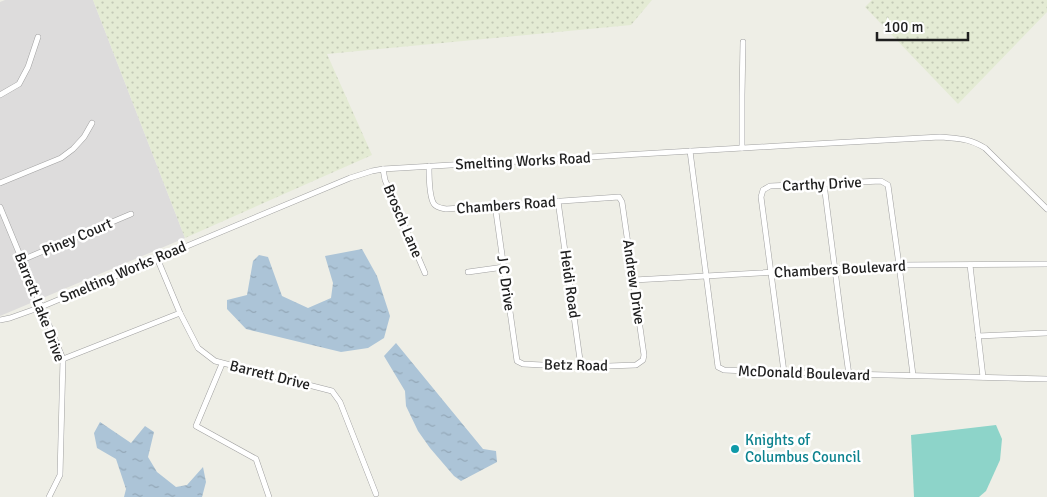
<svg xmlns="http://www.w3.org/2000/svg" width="1047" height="497" font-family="Signika,sans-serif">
<defs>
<pattern id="farmland-dots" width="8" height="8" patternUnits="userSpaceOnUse" patternTransform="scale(1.25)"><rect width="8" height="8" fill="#e4ebd4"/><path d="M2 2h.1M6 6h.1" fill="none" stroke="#c3c9b6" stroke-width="1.8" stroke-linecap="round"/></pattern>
<pattern id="water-ripples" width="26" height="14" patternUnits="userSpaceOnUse" patternTransform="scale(1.25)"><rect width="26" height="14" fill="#acc4d7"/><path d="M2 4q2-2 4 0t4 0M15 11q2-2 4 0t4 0" fill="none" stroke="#94a8b8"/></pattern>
</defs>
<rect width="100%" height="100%" fill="#eeeee6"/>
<polygon fill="#dddcdc" points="5,0 93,0 185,238 0,316 0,2"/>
<g fill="url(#farmland-dots)">
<polygon points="93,0 652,0 631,25 327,54 372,155 185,238"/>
<polygon points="872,0 1047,0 1047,12 958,104 865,7"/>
</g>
<polygon fill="#8dd4c9" points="996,425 1002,439 1000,460 986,491 979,497 914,497 911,435"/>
<g fill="url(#water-ripples)">
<polygon points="362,249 377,276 390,316 384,338 368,348 341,352 246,329 227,309 227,300 247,295 253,261 259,255 268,257 282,296 308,308 331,298 333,283 325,256"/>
<polygon points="396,343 483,449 496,451 497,462 461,481 454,476 430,448 418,431 406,406 405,391 384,356"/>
<polygon points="100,422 131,443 145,426 154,432 148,457 157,472 176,487 187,485 203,467 206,482 202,497 124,497 126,489 116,459 97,448 94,433"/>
</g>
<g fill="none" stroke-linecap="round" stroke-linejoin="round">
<defs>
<g id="minor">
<polyline points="0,95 19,84 28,67 38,37"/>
<polyline points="742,148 742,95 743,42"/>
<polyline points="690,151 718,367 724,370 768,372 1047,379"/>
<path d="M 429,166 C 429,175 429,197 434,204 C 437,208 442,208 446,209 L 619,197 L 622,202 L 644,355 L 643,360 L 636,365 L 581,367 L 523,364 L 517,361 L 495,205"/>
<polyline points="383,169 385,180 425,273"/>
<polyline points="0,183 61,158 73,149 84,137 92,123"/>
<polyline points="824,184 841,317 849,375"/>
<polyline points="558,201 581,367"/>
<polyline points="0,207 63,359 60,475 49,497"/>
<polyline points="157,258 180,313 198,348 215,361 332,391 340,402 376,494"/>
<polyline points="22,260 131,214"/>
<polyline points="970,265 983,377"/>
<polyline points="468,272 504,267"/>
<polyline points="634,280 899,265 1047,264"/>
<path d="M 0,320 L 10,318 L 41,307 L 350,178 L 372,171 L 383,169 L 778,146 L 940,137 C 960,139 968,138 985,148 L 1047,209"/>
<polyline points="978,336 1047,333"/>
<polyline points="63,359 180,313"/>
<polyline points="222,364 196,426 256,459 269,497"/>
<polyline points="784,372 761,197 763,190 770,186 881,181 888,185 899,265 913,375"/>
</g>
</defs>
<use href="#minor" stroke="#a0a0a0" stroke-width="6"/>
<use href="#minor" stroke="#fff" stroke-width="5"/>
</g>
<circle fill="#0f9aa8" stroke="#fff" stroke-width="2" cx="735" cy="449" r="5"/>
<g text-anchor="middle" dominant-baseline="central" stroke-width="5" stroke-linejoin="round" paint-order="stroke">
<g font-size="15" fill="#1f1f1f" stroke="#fff">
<text transform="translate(523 161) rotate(-3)">Smelting Works Road</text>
<text transform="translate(822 184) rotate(-3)">Carthy Drive</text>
<text transform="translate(506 205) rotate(-4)">Chambers Road</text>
<text transform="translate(403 221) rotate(67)">Brosch Lane</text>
<text transform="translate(77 237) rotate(-23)">Piney Court</text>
<text transform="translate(840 269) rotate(-3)">Chambers Boulevard</text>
<text transform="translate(123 272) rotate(-23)">Smelting Works Road</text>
<text transform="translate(634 282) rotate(82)">Andrew Drive</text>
<text transform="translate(506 283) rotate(82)">J C Drive</text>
<text transform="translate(570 284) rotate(82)">Heidi Road</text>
<text transform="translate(40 307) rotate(69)">Barrett Lake Drive</text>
<text transform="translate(576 365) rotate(1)">Betz Road</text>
<text transform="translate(804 373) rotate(2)">McDonald Boulevard</text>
<text transform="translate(270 375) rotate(14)">Barrett Drive</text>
</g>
<g font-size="15" fill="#0d838f" stroke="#fff" text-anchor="start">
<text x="745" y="440">Knights of<tspan x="745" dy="17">Columbus Council</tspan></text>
</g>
</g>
<path d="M877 32v8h91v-8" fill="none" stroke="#1f1f1f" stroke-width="2.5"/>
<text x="884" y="32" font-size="15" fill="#1f1f1f" stroke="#ffffff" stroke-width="4" paint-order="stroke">100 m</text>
</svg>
